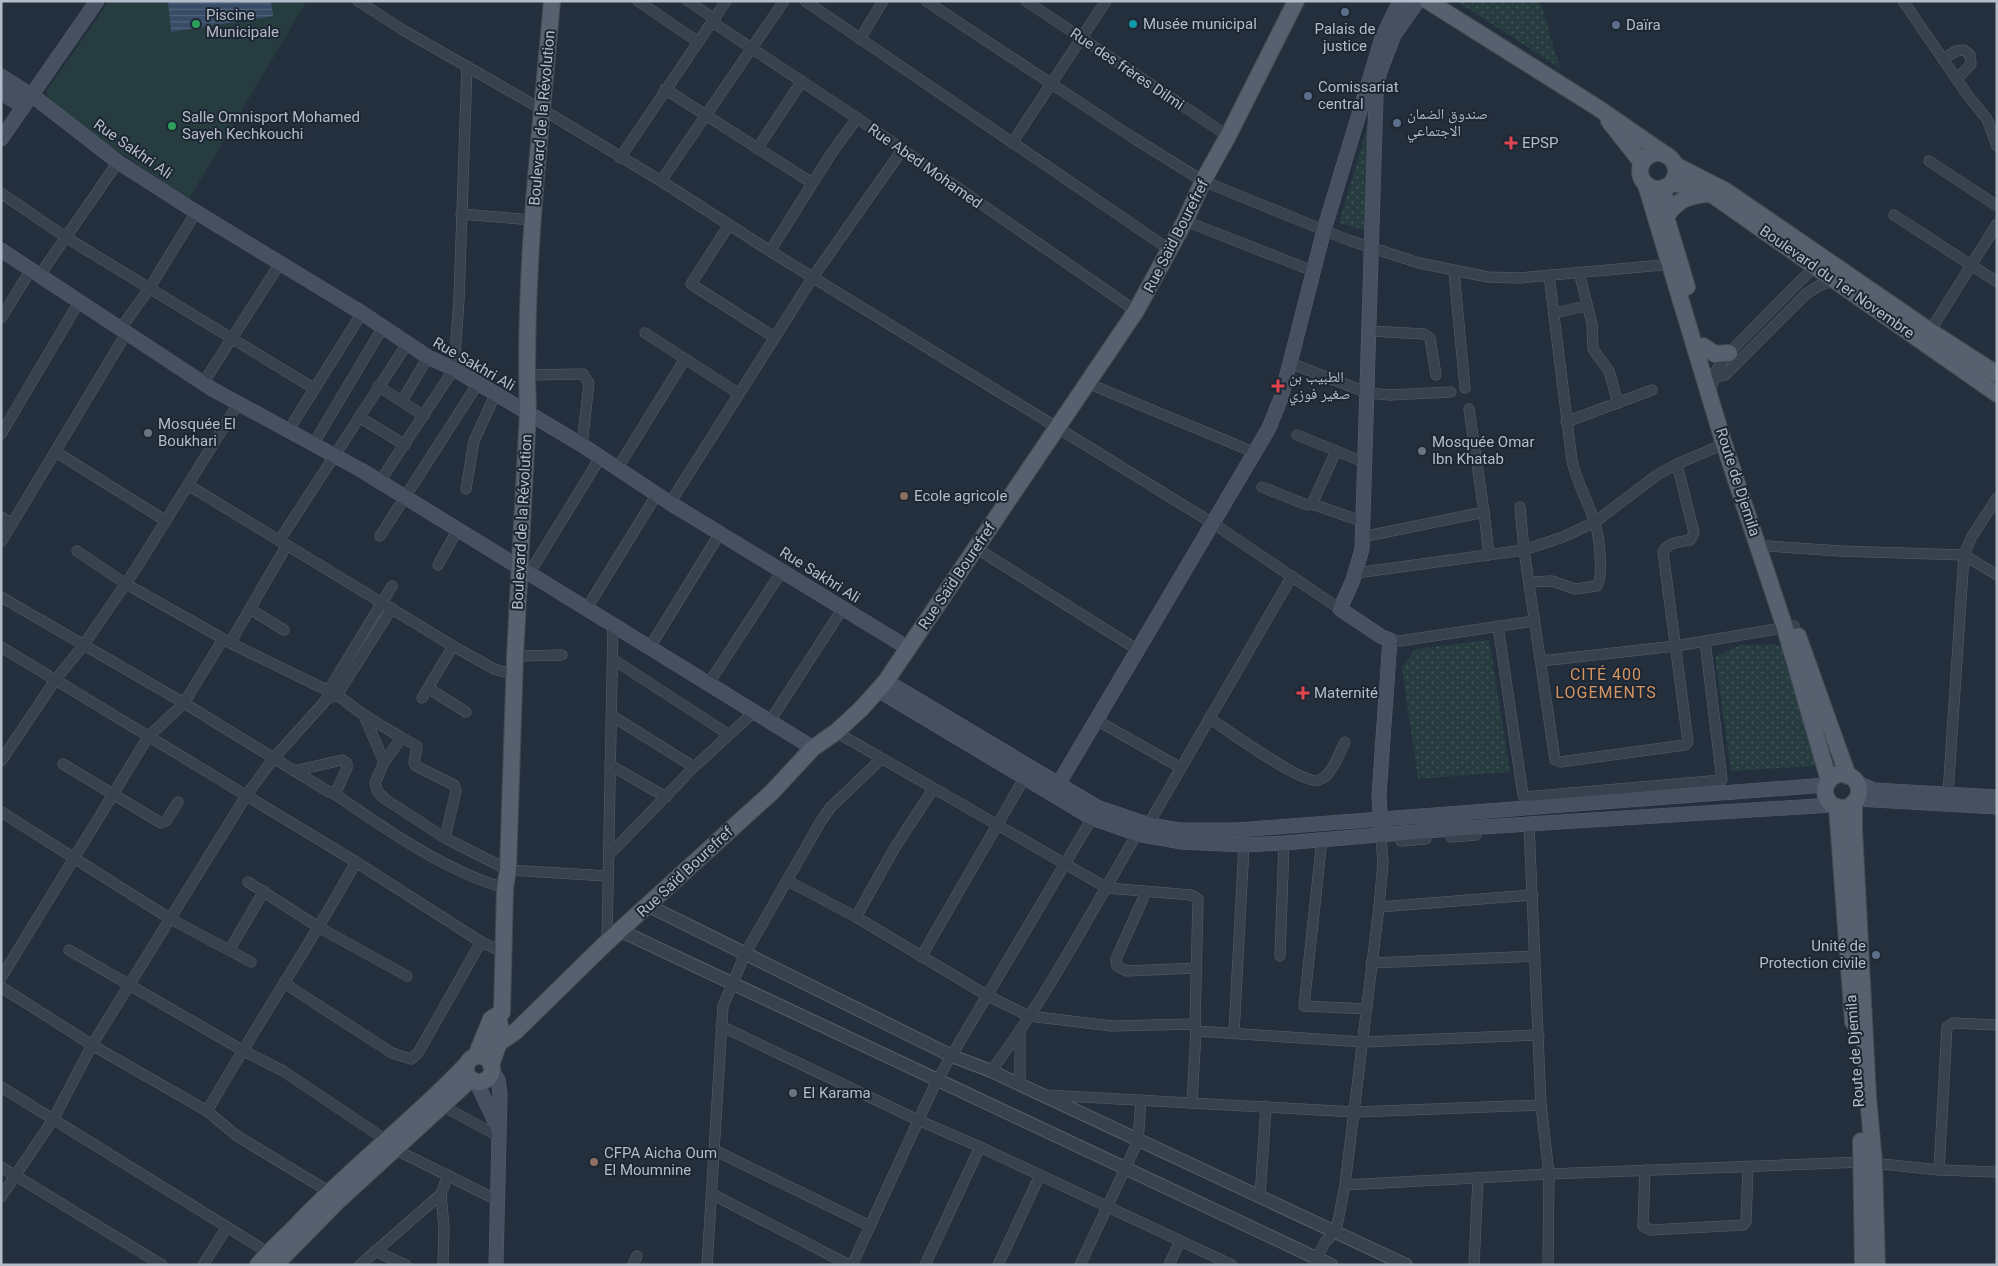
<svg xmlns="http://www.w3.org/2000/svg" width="1998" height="1266" font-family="Roboto,'Noto Naskh Arabic',sans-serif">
<defs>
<pattern id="park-dots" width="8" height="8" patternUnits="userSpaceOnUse" patternTransform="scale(1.25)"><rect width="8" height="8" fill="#263c3f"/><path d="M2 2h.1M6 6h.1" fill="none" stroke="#435659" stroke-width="1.8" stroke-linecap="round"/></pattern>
<pattern id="water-rules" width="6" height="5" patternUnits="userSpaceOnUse" patternTransform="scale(1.25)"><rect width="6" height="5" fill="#394c67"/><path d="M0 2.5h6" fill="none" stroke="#53647b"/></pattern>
</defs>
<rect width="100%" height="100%" fill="#242f3e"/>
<g fill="url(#park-dots)">
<polygon points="1456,1 1540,1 1560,68"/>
<polygon points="1370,118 1368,231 1339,223"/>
<polygon points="1489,640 1510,772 1418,779 1402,668 1415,649"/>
<polygon points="1773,644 1784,647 1817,745 1815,766 1731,771 1715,657 1741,645"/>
</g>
<polygon fill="#263c3f" points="109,1 307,1 189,199 50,106 47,102 47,90"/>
<polygon fill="url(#water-rules)" points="168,1 271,1 273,16 171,32"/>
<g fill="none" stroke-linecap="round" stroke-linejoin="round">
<defs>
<g id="minor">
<polyline points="358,1 403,30 543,110 661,181 770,251 1214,524 1340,609"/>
<polyline points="638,1 698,42"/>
<polyline points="688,1 715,19"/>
<polyline points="805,1 1170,250"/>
<polyline points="926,1 1132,137 1203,181 1348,240 1419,263 1488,277 1519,278 1674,264"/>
<polyline points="1026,1 1228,136"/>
<polyline points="1903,1 1969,97 1987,119 1997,146"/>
<polyline points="712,22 857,118 1136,311"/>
<polyline points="860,39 883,1"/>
<polyline points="1943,59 1956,51 1964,50 1970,55 1971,64 1957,79"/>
<polyline points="665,89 812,183"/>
<polyline points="1012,143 1106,1"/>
<polyline points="757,149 802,81"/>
<polyline points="620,158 726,1"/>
<polyline points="1929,161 1997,206"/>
<polyline points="661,181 784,1"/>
<polyline points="1,193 67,238 315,389"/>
<polyline points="461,214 533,220"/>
<polyline points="1894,215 1997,282"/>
<polyline points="1185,221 1313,271"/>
<polyline points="729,225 691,284 774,337"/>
<polyline points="770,251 831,154 857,118"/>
<polyline points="1454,272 1465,388"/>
<polyline points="1579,272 1592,324 1593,349 1609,371 1618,403"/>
<polyline points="39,276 118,162"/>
<polyline points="1554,313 1586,306"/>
<polyline points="1,318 30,271"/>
<polyline points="121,328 149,289 196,212"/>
<polyline points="1370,331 1424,334 1430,338 1436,375"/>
<polyline points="1930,331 1997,224"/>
<polyline points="645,333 738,393"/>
<polyline points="1290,363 1368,393 1390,395 1451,392"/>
<polyline points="526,375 583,374 589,383 582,445"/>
<polyline points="1710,378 1725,375 1806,294 1820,285 1835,281"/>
<polyline points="203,383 281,262"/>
<polyline points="1087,383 1256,453"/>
<polyline points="378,386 424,416"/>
<polyline points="1710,393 1716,371 1729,353 1817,264"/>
<polyline points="402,401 428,357"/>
<polyline points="359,417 405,445"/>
<polyline points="1566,422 1652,390"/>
<polyline points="288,431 362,313"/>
<polyline points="1,434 79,302"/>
<polyline points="1297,435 1366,463"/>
<polyline points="314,443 383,327"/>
<polyline points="56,452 166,521"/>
<polyline points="617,469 685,359"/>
<polyline points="380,481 454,369 459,299 467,66"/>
<polyline points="188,485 453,646 494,669 516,675"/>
<polyline points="1262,487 1307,505 1312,504 1336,451"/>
<polyline points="466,489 474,441 495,395"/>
<polyline points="670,503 813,277 902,150"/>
<polyline points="1312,504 1364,522"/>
<path d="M 1520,507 L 1524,550 L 1555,760 L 1560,762 L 1685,745 L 1688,742 L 1663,552 C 1668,542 1680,542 1690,540 L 1694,533 L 1677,464 L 1724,444"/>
<polyline points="1484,512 1489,555"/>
<polyline points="1,517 12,524"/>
<polyline points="380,536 477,385"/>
<polyline points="1362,537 1484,512 1469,409"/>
<polyline points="279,541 407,344"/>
<polyline points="1,542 127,332"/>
<polyline points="287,545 230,643 337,695 364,715 384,762"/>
<polyline points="976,548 1138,650"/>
<polyline points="1760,548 1768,546 1840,551 1964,555 1971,538 1997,498"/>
<polyline points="77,551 126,584 229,642"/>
<polyline points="438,565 458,529"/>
<polyline points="530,572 600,458"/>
<polyline points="1356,573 1524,550 1563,537 1595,522 1657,475 1677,464"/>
<path d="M 1529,582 L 1552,581 L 1575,589 L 1597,586 C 1604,575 1599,533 1594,520 C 1587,500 1577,482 1572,461 L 1549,275"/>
<polyline points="392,586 328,691 327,699 337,695 392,608"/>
<polyline points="1,597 184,703 329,792 336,792 347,768 347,763 342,760 294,771"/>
<polyline points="587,608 657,494"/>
<polyline points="250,609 284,630"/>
<polyline points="1498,626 1523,795 1525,797 1722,780 1705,641"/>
<polyline points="1390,640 1399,641 1534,621"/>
<polyline points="1,647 356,862 481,942 505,953"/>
<polyline points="650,647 720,533"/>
<polyline points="515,656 562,655"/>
<polyline points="614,660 728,734"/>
<polyline points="1541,661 1676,646 1794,626"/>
<polyline points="709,683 782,571"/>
<polyline points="428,688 466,712"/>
<polyline points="422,698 453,646"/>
<polyline points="364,715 404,739"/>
<polyline points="612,716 694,767"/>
<path d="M 1209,718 C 1226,729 1304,786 1319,780 C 1332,776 1339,753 1345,742"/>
<polyline points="1096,720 1181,768"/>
<polyline points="770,721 843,608"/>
<polyline points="836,732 1107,888 1191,895 1198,899 1195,1024"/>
<polyline points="1,761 56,679 83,646 137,567 238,404"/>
<polyline points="63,764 161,823 166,821 178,802"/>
<polyline points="610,765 666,797"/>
<path d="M 333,793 C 384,828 446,872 505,888"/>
<polyline points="1948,794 1964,555 1997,575"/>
<polyline points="1,812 169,918 251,962"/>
<polyline points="1529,824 1541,1105 1549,1174 1548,1265"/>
<polyline points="1148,825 1292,576"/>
<polyline points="1450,829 1451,837 1476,835 1476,828"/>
<polyline points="1400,833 1401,841 1426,839 1425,831"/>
<polyline points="445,838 456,791 454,785 416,766 414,763 417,746 404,739 400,740 384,762 375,783 378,792 385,799 445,838 508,870 608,876"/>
<polyline points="1322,839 1304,1006 1367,1009"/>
<polyline points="609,855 694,767 754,712"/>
<polyline points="788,881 856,917 988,996 1029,1016 1112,1026 1195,1024 1196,1031 1363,1042 1539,1035"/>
<polyline points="248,882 320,928 407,976"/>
<polyline points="1146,892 1116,959 1117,966 1127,971 1197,968"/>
<polyline points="1379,907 1533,895"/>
<polyline points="856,917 894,849 933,789"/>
<polyline points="607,942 613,624"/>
<polyline points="230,949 264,891"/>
<polyline points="69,950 242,1050 283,1071 386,1140 394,1149 497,1200"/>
<polyline points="1280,956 1284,843"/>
<polyline points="921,957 1025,777"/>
<polyline points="1371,963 1535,956"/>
<polyline points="1,978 148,737 184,703 223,639"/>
<polyline points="284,983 392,1053 411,1059 418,1053 481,942"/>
<polyline points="1,987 92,1045 207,1111 237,1136 333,1194"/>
<polyline points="721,1026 920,1121 980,1147 1232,1265"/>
<polyline points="1234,1033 1244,845"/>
<path d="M 991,1071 C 1047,997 1090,914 1137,834"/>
<polyline points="1020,1085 1020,1032"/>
<polyline points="1,1087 272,1255"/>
<polyline points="1046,1095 1355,1112 1541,1105"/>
<polyline points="437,1103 498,1136"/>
<polyline points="1192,1103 1196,1031"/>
<path d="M 207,1111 C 255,1027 309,947 356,862"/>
<polyline points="714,1150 870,1226"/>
<polyline points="1,1167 162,1265"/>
<polyline points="1645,1170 1643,1226 1651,1230 1743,1225 1746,1222 1748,1166"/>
<polyline points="1939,1170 1947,1027 1953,1023 1997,1025"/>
<polyline points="1345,1185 1549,1174 1863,1162 1939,1170 1997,1172"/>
<polyline points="441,1194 444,1228 443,1265"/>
<polyline points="712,1194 849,1265"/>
<polyline points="1,1197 54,1118 92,1045 246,796 273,759 327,699"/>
<polyline points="1260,1198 1266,1106"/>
<polyline points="375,1251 406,1265"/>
<polyline points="203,1265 227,1227"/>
<polyline points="360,1265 441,1194 448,1175"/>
<polyline points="633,1265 637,1256"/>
<polyline points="707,1265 723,1006 745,954 821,821 830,808 881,759"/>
<polyline points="852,1265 936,1082 1095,813"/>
<polyline points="925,1265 980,1147"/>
<polyline points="998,1265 1040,1175"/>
<polyline points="1080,1265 1138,1141 1141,1100"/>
<polyline points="1169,1265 1180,1241"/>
<polyline points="1314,1265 1325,1242 1336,1231 1345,1185 1379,907 1383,863 1381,836"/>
<polyline points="1474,1265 1478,1178"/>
</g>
<g id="tertiary">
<polyline points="649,906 952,1056 991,1071 1406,1265"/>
<path d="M 621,931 C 857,1043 1094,1154 1331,1265"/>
</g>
<g id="secondary">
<polyline points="1,76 33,96 118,162 196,212 362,313 428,357 454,369 582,445 670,503 908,648"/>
<polyline points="1,93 23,106"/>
<polyline points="1,139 97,1"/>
<polyline points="1,250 212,389 361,470 813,748"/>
<polyline points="886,681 1097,807 1150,825 1179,830 1237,830 1826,785"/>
<polyline points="878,690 1092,818 1137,834 1182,842 1244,845 1284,843 1450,829 1832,805"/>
<polyline points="1856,782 1874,790 1997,797"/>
<polyline points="1059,783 1269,428 1281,398 1324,230 1382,38 1400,1"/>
<polyline points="1857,799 1997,807"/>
<polyline points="1381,829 1379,795 1390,640 1382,637 1340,609 1353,580 1362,549 1376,96 1379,74 1394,35 1418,1"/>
<polyline points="492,1070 498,1080 500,1094 496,1265"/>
<polyline points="476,1081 498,1128"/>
</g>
<g id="primary">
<polyline points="1428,1 1598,108 1666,155"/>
<polyline points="1609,121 1642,163"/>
<circle cx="1658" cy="171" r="18"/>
<polyline points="1675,165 1726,191 1930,331 1997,374"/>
<polyline points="1672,183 1692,186 1714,196 1997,394"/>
<polyline points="1646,185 1724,444 1785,628 1829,781"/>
<polyline points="1664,188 1666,217 1687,287"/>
<path d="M 1666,217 C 1677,200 1687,196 1707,194"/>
<polyline points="1703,346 1715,354 1729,353"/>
<polyline points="1798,636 1848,776"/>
<circle cx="1842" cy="791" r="17"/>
<polyline points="1854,802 1854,830 1868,1097 1874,1163 1877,1265"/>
<polyline points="1837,807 1853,1022"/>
<polyline points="479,1048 499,1043 515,1032 607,942 772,792 813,748 836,732 861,709 886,681 1136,311 1185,221 1203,181 1228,136 1296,1"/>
<polyline points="476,1056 491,1019 502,1012"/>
<circle cx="479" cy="1069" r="13"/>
<path d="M 491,1065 L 499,1043 L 501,1030 L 498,1017 L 502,1012 L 505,888 L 508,870 L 515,656 L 528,413 C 523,276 540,138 552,1"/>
<polyline points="1861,1141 1863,1265"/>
<path d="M 258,1265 C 269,1251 283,1239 295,1227 C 349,1169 412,1122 466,1065"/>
<polyline points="275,1265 339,1200 471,1079"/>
</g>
</defs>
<use href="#minor" stroke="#565f6c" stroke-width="11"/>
<use href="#tertiary" stroke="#565f6c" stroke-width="14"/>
<use href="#secondary" stroke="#565f6c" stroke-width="15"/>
<use href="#primary" stroke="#414a57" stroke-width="18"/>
<use href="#minor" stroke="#38414e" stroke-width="10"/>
<use href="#tertiary" stroke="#38414e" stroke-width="12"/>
<use href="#secondary" stroke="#465061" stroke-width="14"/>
<use href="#primary" stroke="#56606e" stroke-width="16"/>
</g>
<g fill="#5c6f8a" stroke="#1d2633" stroke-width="2">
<circle cx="1345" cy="12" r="5"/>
<circle cx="1616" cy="25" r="5"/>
<circle cx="1308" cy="96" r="5"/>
<circle cx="1397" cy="123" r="5"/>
<circle cx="1876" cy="955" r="5"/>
</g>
<g fill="#2e9e5b" stroke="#1d2633" stroke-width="2">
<circle cx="196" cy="24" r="5"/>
<circle cx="172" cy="126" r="5"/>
</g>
<circle fill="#0f9aa8" stroke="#1d2633" stroke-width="2" cx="1133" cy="24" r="5"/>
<g fill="#e0444e" stroke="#1d2633" stroke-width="2">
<path d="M1508.5 135.5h5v5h5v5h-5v5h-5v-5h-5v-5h5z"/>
<path d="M1275.5 378.5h5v5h5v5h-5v5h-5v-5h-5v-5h5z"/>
<path d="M1300.5 685.5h5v5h5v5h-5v5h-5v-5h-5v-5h5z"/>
</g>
<g fill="#6b7280" stroke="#1d2633" stroke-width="2">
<circle cx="148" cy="433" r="5"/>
<circle cx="1422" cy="451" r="5"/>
<circle cx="793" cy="1093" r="5"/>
</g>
<g fill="#8d6e63" stroke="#1d2633" stroke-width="2">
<circle cx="904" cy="496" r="5"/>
<circle cx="594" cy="1162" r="5"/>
</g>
<g text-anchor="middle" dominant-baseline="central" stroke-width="4" stroke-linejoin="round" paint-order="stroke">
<g font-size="15" fill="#b4bcc9" stroke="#1d2633" text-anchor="start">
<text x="206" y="15">Piscine<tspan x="206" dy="17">Municipale</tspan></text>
<text x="1143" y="24">Musée municipal</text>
<text x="1626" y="25">Daïra</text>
<text x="1345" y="29" text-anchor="middle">Palais de<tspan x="1345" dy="17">justice</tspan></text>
<text x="1318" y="87">Comissariat<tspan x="1318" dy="17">central</tspan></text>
<text x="1407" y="114">صندوق الضمان<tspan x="1407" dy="17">الاجتماعي</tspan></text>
<text x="182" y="117">Salle Omnisport Mohamed<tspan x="182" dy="17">Sayeh Kechkouchi</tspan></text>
<text x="1522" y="143">EPSP</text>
<text x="1289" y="377">الطبيب بن<tspan x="1289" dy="17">صغير فوزي</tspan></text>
<text x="158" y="424">Mosquée El<tspan x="158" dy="17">Boukhari</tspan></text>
<text x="1432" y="442">Mosquée Omar<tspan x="1432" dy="17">Ibn Khatab</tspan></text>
<text x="914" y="496">Ecole agricole</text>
<text x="1314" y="693">Maternité</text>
<text x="1866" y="946" text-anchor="end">Unité de<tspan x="1866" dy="17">Protection civile</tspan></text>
<text x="803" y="1093">El Karama</text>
<text x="604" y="1153">CFPA Aicha Oum<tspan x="604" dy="17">El Moumnine</tspan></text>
</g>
<g font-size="15" fill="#b4bcc9" stroke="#1d2633">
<text transform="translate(1127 69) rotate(34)">Rue des frères Dilmi</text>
<text transform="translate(542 118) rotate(-85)">Boulevard de la Révolution</text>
<text transform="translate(133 149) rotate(35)">Rue Sakhri Ali</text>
<text transform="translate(925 166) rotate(35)">Rue Abed Mohamed</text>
<text transform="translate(1176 236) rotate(-63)">Rue Saïd Bourefref</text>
<text transform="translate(1837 282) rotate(35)">Boulevard du 1er Novembre</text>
<text transform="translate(474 364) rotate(30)">Rue Sakhri Ali</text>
<text transform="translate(1738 482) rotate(72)">Route de Djemila</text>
<text transform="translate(522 522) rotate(-87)">Boulevard de la Révolution</text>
<text transform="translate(820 575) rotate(32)">Rue Sakhri Ali</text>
<text transform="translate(957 576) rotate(-56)">Rue Saïd Bourefref</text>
<text transform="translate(685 872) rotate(-43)">Rue Saïd Bourefref</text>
<text transform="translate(1855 1051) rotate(-94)">Route de Djemila</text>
</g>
<g font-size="16" letter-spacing="1" fill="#d59563" stroke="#1d2633">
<text x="1606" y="674">CITÉ 400<tspan x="1606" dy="18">LOGEMENTS</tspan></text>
</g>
</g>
<rect width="1998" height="1266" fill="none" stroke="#b4bcc9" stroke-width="5"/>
</svg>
